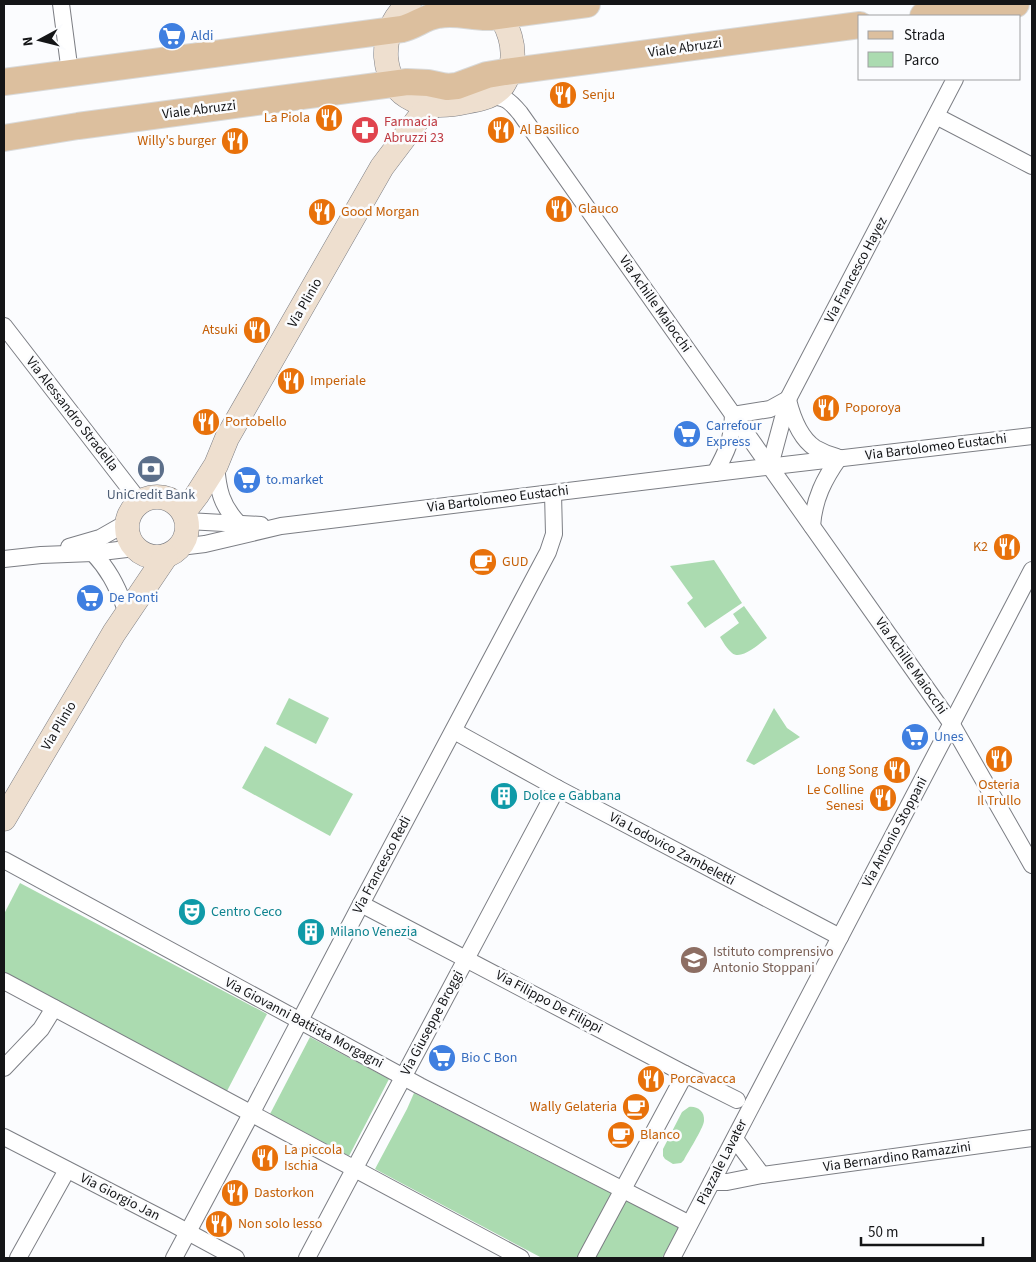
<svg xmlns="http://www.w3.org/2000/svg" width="1036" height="1262" font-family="'Source Sans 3',sans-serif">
<rect width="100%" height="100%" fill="#fbfcfe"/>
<g fill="#abdbb0">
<polygon points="714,560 742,603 705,628 687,603 693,598 670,566"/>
<path d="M 744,606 L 767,638 C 759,644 741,661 732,653 C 727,649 723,642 720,637 L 739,623 L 733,614 Z"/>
<polygon points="289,698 329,718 316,744 276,724"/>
<polygon points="774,708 787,728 800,737 754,765 746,761"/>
<polygon points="265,746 353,794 330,836 242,788"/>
<polygon points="20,883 267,1014 227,1091 4,972 4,914"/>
<polygon points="310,1037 389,1079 349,1156 270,1114"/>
<polygon points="414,1093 603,1189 605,1186 680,1225 662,1258 542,1258 375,1169 407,1109"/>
<path d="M 689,1107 C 697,1106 705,1111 704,1121 C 703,1129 688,1152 684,1160 L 681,1163 L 673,1164 L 665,1159 L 663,1156 L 663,1149 L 682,1112 Z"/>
</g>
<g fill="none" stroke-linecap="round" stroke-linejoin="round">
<defs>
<g id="street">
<polyline points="61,4 70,73"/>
<path d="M 488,96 C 506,97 509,100 520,113 L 951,723 L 1032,865"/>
<polyline points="936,116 1032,166"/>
<polyline points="4,326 140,502"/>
<path d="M 788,400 C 792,416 800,438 815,448 C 822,452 829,455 837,457"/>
<polyline points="733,415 770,409 788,399"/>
<path d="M 216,465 C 218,490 221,505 239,524"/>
<polyline points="770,466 788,399 955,79"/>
<path d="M 715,473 C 727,451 732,441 733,415"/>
<polyline points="187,521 261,525"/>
<path d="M 812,526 C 814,499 824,479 839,458"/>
<polyline points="69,547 100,538 128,522"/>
<polyline points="180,547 205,544 281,526 715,473 1032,436"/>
<path d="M 93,553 C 108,569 116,584 124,605"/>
<polyline points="4,559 41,555 93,553 135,548"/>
<polyline points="454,731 557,788 840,937"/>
<polyline points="4,860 420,1086 684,1221 686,1223 687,1229"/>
<polyline points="361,904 685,1074 737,1100"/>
<polyline points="4,981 521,1258"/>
<polyline points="4,1068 41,1029 54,1008"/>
<polyline points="4,1137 173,1224 236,1258"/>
<polyline points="735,1139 762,1175"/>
<polyline points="712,1182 727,1182 762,1175 1032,1138"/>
<polyline points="18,1258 67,1170"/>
<polyline points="174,1258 251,1114 361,904 548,552 554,534 553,493"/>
<polyline points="307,1258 557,788"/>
<polyline points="586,1258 685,1074"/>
<polyline points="672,1258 1032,570"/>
</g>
<g id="secondary">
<path d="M 409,4 C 393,17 385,37 386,57 C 390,103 428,110 465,102 C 476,100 489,98 497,91 C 503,87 505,82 508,76 C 519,51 509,21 489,4"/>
<circle cx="157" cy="527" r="30"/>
<polyline points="184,512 197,495 216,465 227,438 382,167 422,114 435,105"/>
<polyline points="4,819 114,633 166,556"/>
</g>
<g id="primary">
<polyline points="923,16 1016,4"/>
<path d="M 4,82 L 402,29 C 415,26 425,17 438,15 C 456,11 472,18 490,17 L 587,4"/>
<polyline points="4,138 78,126 407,82 428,83 447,87 457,86 487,75 505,72 860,25"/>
</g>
</defs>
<use href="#street" stroke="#7c7e84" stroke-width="18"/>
<use href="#secondary" stroke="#7c7e84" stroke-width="25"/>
<use href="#primary" stroke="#d9dada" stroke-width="28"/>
<use href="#street" stroke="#fff" stroke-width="16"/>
<use href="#secondary" stroke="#eedfcf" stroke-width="24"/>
<use href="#primary" stroke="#dcbf9e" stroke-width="26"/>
</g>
<defs>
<symbol id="supermarket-disc" viewBox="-11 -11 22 22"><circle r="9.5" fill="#3f7fe0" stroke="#fbfcfe"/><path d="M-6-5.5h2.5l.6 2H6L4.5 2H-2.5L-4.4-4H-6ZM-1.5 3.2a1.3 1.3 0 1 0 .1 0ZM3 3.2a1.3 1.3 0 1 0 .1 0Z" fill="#fff"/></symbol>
<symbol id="restaurant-disc" viewBox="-11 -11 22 22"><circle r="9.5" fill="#e8710a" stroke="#fbfcfe"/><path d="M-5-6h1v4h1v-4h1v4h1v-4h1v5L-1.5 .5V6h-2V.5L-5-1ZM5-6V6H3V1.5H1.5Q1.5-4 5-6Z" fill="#fff"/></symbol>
<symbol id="pharmacy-disc" viewBox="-11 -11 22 22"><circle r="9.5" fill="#e0444e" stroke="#fbfcfe"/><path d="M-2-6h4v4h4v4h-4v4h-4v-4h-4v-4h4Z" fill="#fff"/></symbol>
<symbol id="bank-disc" viewBox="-11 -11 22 22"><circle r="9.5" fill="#5c6f8a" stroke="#fbfcfe"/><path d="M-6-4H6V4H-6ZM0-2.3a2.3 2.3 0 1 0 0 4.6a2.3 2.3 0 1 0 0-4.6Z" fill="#fff"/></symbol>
<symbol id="cafe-disc" viewBox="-11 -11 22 22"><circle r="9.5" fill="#e8710a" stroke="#fbfcfe"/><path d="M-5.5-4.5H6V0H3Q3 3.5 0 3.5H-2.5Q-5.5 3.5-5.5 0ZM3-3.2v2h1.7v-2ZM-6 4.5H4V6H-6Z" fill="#fff"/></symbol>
<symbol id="building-disc" viewBox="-11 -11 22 22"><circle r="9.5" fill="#0f9aa8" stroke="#fbfcfe"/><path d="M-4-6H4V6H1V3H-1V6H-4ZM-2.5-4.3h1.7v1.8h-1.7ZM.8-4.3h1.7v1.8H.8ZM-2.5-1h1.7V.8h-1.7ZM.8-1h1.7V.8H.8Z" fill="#fff"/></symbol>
<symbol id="theatre-disc" viewBox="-11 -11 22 22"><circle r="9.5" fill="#0f9aa8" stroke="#fbfcfe"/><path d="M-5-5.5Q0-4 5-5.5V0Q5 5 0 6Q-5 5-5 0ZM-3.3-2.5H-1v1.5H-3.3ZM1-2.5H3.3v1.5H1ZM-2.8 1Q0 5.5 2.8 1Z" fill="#fff"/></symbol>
<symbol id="school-disc" viewBox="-11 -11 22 22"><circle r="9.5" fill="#8d6e63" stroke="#fbfcfe"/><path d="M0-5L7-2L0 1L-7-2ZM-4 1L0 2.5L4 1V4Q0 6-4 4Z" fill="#fff"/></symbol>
</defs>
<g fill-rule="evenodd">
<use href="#supermarket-disc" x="156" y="20" width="32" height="32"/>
<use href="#restaurant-disc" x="547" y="79" width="32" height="32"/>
<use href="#restaurant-disc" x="313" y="102" width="32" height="32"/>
<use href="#pharmacy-disc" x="349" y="114" width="32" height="32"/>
<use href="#restaurant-disc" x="485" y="114" width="32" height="32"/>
<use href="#restaurant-disc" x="219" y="125" width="32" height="32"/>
<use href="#restaurant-disc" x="543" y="193" width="32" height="32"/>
<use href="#restaurant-disc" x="306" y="196" width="32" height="32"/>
<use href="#restaurant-disc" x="241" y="314" width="32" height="32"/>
<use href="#restaurant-disc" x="275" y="365" width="32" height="32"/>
<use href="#restaurant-disc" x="810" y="392" width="32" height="32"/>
<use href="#restaurant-disc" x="190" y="406" width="32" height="32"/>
<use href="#supermarket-disc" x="671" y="418" width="32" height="32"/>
<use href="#bank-disc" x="135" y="453" width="32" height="32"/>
<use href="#supermarket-disc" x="231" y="464" width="32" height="32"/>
<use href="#restaurant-disc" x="991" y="531" width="32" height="32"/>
<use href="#cafe-disc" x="467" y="546" width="32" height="32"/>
<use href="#supermarket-disc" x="74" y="582" width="32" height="32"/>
<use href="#supermarket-disc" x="899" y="721" width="32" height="32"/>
<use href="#restaurant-disc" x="983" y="743" width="32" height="32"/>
<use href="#restaurant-disc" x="881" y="754" width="32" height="32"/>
<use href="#building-disc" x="488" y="780" width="32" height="32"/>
<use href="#restaurant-disc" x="867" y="782" width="32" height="32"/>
<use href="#theatre-disc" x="176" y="896" width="32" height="32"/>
<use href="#building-disc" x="295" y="916" width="32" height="32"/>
<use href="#school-disc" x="678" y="944" width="32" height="32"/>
<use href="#supermarket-disc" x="426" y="1042" width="32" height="32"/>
<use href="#restaurant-disc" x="635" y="1063" width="32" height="32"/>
<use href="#cafe-disc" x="620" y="1091" width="32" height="32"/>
<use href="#cafe-disc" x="605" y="1119" width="32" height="32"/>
<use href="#restaurant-disc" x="249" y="1142" width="32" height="32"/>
<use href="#restaurant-disc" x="219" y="1177" width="32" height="32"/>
<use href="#restaurant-disc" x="203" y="1208" width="32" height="32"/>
</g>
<g text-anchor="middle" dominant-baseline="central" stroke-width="5" stroke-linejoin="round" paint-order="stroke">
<g font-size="14" fill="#366cbe" stroke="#fbfcfe" text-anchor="start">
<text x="191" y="36">Aldi</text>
<text x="706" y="426">Carrefour<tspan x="706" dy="16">Express</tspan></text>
<text x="266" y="480">to.market</text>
<text x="109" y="598">De Ponti</text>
<text x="934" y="737">Unes</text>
<text x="461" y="1058">Bio C Bon</text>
</g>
<g font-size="14" fill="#141517" stroke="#fbfcfe">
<text transform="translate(685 48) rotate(-8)">Viale Abruzzi</text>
<text transform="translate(199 110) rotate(-7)">Viale Abruzzi</text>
<text transform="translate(856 270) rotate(-62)">Via Francesco Hayez</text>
<text transform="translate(305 303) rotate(-60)">Via Plinio</text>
<text transform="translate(655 304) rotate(55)">Via Achille Maiocchi</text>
<text transform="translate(72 414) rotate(52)">Via Alessandro Stradella</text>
<text transform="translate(936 447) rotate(-7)">Via Bartolomeo Eustachi</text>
<text transform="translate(498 499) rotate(-7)">Via Bartolomeo Eustachi</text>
<text transform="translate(911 666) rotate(55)">Via Achille Maiocchi</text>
<text transform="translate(59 726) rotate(-59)">Via Plinio</text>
<text transform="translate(895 832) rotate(-62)">Via Antonio Stoppani</text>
<text transform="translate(672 849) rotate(28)">Via Lodovico Zambeletti</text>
<text transform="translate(382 865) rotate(-62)">Via Francesco Redi</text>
<text transform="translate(549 1002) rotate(28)">Via Filippo De Filippi</text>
<text transform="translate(304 1023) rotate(28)">Via Giovanni Battista Morgagni</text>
<text transform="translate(432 1023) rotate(-62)">Via Giuseppe Broggi</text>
<text transform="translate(897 1157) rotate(-8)">Via Bernardino Ramazzini</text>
<text transform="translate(722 1162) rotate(-63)">Piazzale Lavater</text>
<text transform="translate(120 1197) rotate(27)">Via Giorgio Jan</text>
</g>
<g font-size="14" fill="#c56008" stroke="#fbfcfe" text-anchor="start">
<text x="582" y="95">Senju</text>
<text x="310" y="118" text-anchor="end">La Piola</text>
<text x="520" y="130">Al Basilico</text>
<text x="216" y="141" text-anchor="end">Willy's burger</text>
<text x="578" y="209">Glauco</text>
<text x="341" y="212">Good Morgan</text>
<text x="238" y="330" text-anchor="end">Atsuki</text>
<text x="310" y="381">Imperiale</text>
<text x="845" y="408">Poporoya</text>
<text x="225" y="422">Portobello</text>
<text x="988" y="547" text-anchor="end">K2</text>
<text x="502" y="562">GUD</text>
<text x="878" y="770" text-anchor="end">Long Song</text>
<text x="999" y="785" text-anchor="middle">Osteria<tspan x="999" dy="16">Il Trullo</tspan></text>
<text x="864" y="790" text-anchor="end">Le Colline<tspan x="864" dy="16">Senesi</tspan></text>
<text x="670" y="1079">Porcavacca</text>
<text x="617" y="1107" text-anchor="end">Wally Gelateria</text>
<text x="640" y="1135">Blanco</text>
<text x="284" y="1150">La piccola<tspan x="284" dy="16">Ischia</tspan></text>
<text x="254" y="1193">Dastorkon</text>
<text x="238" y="1224">Non solo lesso</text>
</g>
<g font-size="14" fill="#be3a42" stroke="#fbfcfe" text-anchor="start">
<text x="384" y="122">Farmacia<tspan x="384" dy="16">Abruzzi 23</tspan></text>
</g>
<g font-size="14" fill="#4e5e75" stroke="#fbfcfe">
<text x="151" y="495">UniCredit Bank</text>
</g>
<g font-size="14" fill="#0d838f" stroke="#fbfcfe" text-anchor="start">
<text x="523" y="796">Dolce e Gabbana</text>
<text x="211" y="912">Centro Ceco</text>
<text x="330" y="932">Milano Venezia</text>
</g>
<g font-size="14" fill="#785e54" stroke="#fbfcfe" text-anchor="start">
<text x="713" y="952">Istituto comprensivo<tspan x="713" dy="16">Antonio Stoppani</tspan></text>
</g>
</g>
<rect width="1036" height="1262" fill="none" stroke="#141517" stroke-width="10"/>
<rect x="858" y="15" width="162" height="65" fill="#fbfcfe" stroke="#9fa0a2"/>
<rect x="868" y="31" width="25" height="8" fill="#dcbf9e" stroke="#9fa0a2"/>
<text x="904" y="40" font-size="15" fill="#141517">Strada</text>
<rect x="868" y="52" width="25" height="15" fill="#abdbb0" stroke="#9fa0a2"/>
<text x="904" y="65" font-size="15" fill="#141517">Parco</text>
<g transform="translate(40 40) rotate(263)" stroke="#fbfcfe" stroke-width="4" paint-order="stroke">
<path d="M0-4L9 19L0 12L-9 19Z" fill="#141517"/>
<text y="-8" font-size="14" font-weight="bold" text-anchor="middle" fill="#141517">N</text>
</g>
<path d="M861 1237v8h122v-8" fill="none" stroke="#141517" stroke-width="2.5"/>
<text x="868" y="1237" font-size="15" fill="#141517" stroke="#fbfcfe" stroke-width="4" paint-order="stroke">50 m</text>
</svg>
